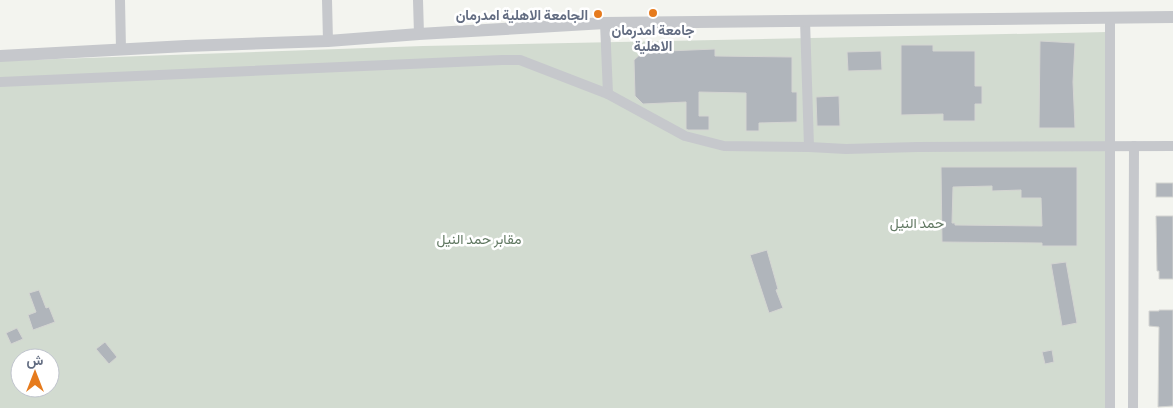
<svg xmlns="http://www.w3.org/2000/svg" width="1173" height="408" font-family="Commissioner,Vazirmatn,sans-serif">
<rect width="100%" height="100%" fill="#f3f4ef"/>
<path fill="#d2dbd0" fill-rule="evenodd" d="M 1108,32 L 1115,408 L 0,408 L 0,61 L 423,46 ZM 20,358 L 50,358 L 50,388 L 20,388 Z"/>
<g fill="#b0b5bb" stroke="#d4d5d2" fill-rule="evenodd">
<polygon points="1040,41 1075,43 1073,82 1075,128 1039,128"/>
<polygon points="901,45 933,45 933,51 975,51 975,86 982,86 982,104 975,104 975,121 943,121 943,114 901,115"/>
<polygon points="715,49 715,56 792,57 792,92 797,92 797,122 759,123 759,131 746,131 746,93 699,92 699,116 709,116 709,130 688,130 686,129 686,102 643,104 635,96 634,60 643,52"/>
<polygon points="881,51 882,70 848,71 847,52"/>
<polygon points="839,96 840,126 817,126 816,97"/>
<path d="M 941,167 L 1077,167 L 1077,246 L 1042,246 L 1042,243 L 942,242 ZM 992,186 L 992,191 L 1021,190 L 1021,198 L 1041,198 L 1042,226 L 955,225 L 955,223 L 952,223 L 953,187 Z"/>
<rect x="1156" y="183" width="17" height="14"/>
<polygon points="1156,216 1173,216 1173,279 1159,279 1159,271 1157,271"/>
<polygon points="767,250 778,289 776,290 783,308 769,313 750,255"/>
<polygon points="1066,262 1077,323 1062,326 1051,264"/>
<polygon points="39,290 46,308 49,307 55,322 33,330 28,315 36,312 29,293"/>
<polygon points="1159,310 1173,310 1173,406 1158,407 1159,327 1149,326 1149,311 1159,311"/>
<polygon points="17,328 23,339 11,344 6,333"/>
<polygon points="105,342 117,357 109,364 96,349"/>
<polygon points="1052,350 1054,362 1045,364 1042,352"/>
</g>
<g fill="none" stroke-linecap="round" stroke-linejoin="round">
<g stroke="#c6c8cc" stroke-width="10">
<polyline points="120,0 121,49"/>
<polyline points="327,0 328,41"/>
<polyline points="418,0 419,34"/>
<polyline points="805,20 809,147"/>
<polyline points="605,23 608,94"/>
<polyline points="0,82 502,60 520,60 608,94 685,136 724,146 809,147 846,149 917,147 1173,146"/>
<polyline points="1110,408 1110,19"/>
<polyline points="1133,408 1134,146"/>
</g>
<polyline stroke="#c6c8cc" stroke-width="12" points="0,56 186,46 328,41 419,34 605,23 1173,17"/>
</g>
<g fill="#e67b1d" stroke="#fff" stroke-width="2">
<circle cx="653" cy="13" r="5"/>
<circle cx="598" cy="14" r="5"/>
</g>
<g text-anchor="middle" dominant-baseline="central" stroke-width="5" stroke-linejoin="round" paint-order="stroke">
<g font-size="14" font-weight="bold" fill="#626c81" stroke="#fff" text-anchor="end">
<text x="588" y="14">الجامعة الاهلية امدرمان</text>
<text x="653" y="29" text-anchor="middle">جامعة امدرمان<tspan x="653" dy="16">الاهلية</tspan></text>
</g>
<g font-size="14" fill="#617862" stroke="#fff">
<text x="917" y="222">حمد النيل</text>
<text x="479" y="238">مقابر حمد النيل</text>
</g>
</g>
<g transform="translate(35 373)"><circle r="24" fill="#ffffff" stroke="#c0c4cd"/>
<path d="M0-4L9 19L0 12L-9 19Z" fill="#e67b1d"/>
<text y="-8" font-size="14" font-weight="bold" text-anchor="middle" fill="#626c81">ش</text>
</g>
</svg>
